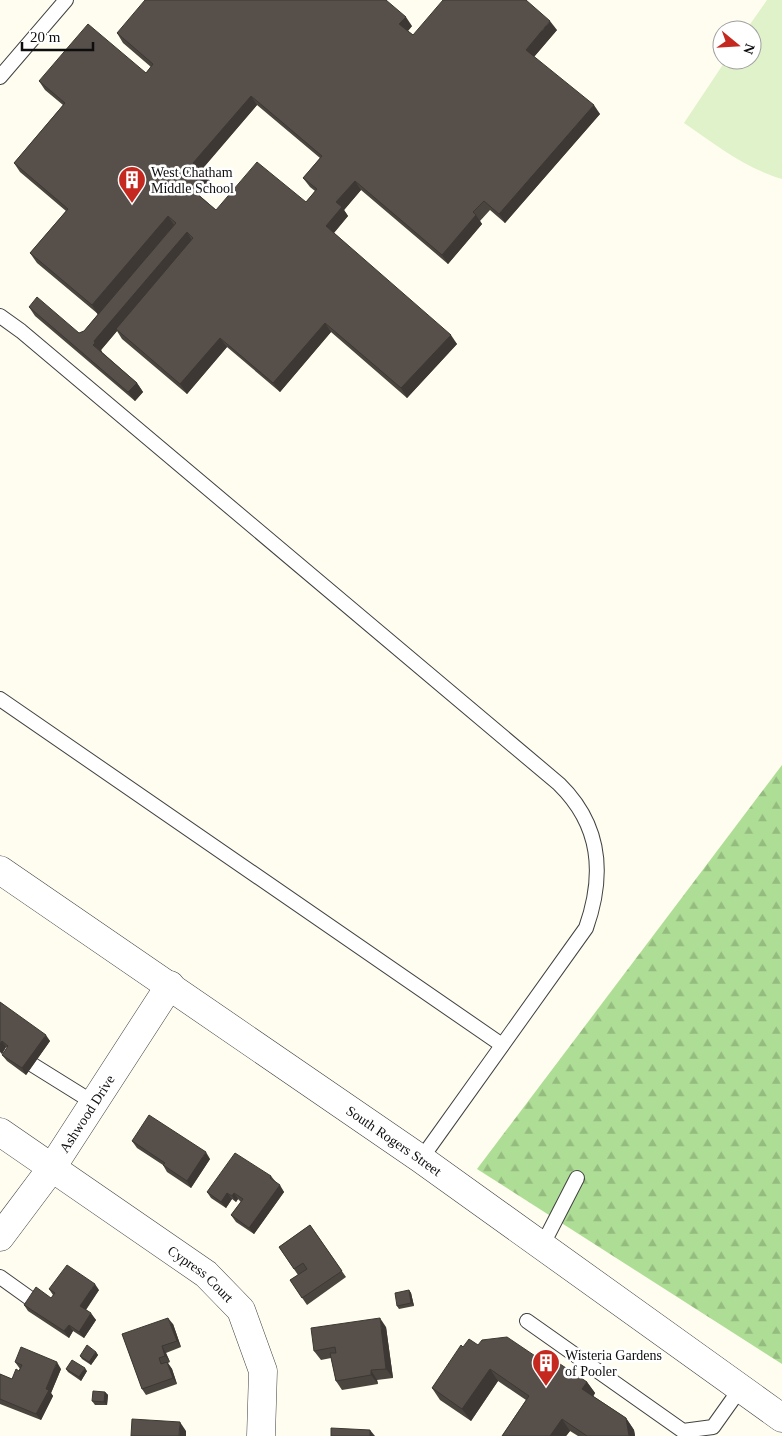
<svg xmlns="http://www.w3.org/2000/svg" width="782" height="1436" font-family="'Times New Roman',serif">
<defs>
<pattern id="forest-firs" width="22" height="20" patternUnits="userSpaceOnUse" patternTransform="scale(1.25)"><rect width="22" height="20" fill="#aedd95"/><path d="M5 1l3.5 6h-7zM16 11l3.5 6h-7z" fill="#94bc7f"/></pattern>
</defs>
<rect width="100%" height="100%" fill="#fffdef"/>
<polygon fill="url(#forest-firs)" points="782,765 782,1364 477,1169"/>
<path fill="#e0f2c9" d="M 767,0 L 782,0 L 782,179 C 747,169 714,144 684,123 L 726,60 L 752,60 L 752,30 L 746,30 Z"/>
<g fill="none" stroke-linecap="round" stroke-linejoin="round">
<defs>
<g id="service">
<polyline points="0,77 66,0"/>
<path d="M 0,316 L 21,331 L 559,784 C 601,825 605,874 586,928 L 421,1159"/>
<polyline points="0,699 502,1045"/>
<polyline points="33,1065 94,1103"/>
<polyline points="542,1246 577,1178"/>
<polyline points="0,1277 35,1302"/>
<polyline points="527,1321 683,1431 713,1427 740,1389"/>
</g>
<g id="minor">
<path id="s1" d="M 0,1132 L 206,1274 L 241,1310 L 263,1371 L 261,1436"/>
<path id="s2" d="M 0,1237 L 51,1169 L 170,985"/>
</g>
<g id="tertiary">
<path id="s3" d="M 0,870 L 421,1159 L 782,1418"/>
</g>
</defs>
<use href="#service" stroke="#414141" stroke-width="16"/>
<use href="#minor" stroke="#414141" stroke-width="29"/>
<use href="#tertiary" stroke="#414141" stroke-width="29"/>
<use href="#service" stroke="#fff" stroke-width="14"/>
<use href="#minor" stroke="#fff" stroke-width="28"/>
<use href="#tertiary" stroke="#fff" stroke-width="28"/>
</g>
<g fill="#4b4540" fill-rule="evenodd">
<path d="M 412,26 L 408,31 L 413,35 L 557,30 L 534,57 L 600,114 L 505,223 L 490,210 L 480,221 L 482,224 L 448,264 L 361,190 L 344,210 L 348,216 L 334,233 L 457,344 L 407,398 L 331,332 L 280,392 L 227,347 L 187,394 L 122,339 L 117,331 L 101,350 L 102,352 L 137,383 L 143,392 L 135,401 L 35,316 L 29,307 L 79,333 L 84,331 L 98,314 L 37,263 L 30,253 L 66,211 L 20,172 L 14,163 L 63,105 L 45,90 L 39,81 L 146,73 L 151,67 L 123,43 L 117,33 ZM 257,105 L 320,158 L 303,178 L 310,187 L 315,191 L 306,202 L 216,210 L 199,195 L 210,181 L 201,170 Z"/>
<polygon points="0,1002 50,1041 26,1075 7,1061 2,1055 7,1048 6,1047 2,1054 0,1052"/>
<polygon points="132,1141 210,1159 191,1188 167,1172 163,1165 137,1148"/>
<polygon points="271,1176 284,1192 254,1234 236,1222 231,1215 241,1202 238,1199 236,1202 232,1199 226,1208 211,1198 207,1192"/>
<polygon points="310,1225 346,1277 307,1305 290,1280 298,1275 279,1247"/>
<polygon points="49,1289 99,1290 86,1310 96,1320 84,1338 73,1331 69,1338 28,1311 24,1305 51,1298 53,1295"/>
<polygon points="409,1290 411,1293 414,1306 399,1309 397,1306"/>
<polygon points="173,1324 181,1347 166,1353 170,1362 168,1363 172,1369 177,1384 146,1395 142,1389 122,1334"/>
<polygon points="386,1327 393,1378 377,1380 378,1384 342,1390 336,1381 331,1358 321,1360 314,1351"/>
<polygon points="478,1345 550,1366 587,1382 595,1393 593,1396 626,1418 634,1430 635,1436 578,1436 570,1431 566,1436 502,1436 526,1400 498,1381 471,1421 440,1400 432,1388 463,1347"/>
<polygon points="96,1352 98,1355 91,1365 82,1359 80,1356"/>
<polygon points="15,1362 61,1369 51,1393 53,1396 41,1420 0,1404 0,1374 12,1379 20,1369"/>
<polygon points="66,1369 87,1371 81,1381 68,1372"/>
<polygon points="105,1392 108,1395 107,1405 95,1405 92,1401"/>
</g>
<g fill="#3d3834">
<polygon points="406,17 412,26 406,33 399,24"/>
<polygon points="550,21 557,30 532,59 526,50"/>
<polygon points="251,96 257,105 199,173 193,163"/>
<polygon points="594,105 600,114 505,223 499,214"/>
<polygon points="204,172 210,181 197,197 190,188"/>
<polygon points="355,181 361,190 344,210 348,216 332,235 326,226 336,202"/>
<polygon points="476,215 482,224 448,264 442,255"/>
<polygon points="168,216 174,225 98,315 92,305"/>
<polygon points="187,232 193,242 116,329 117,331 101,350 102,352 100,354 93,345 94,341"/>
<polygon points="325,323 331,332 280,392 273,383"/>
<polygon points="451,335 457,344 407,398 401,388"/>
<polygon points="220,338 227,347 187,394 180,384"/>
<polygon points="137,383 143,392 135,401 128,392"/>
<polygon points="46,1035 50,1041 26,1075 22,1068"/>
<polygon points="2,1041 6,1047 2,1054 0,1051 0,1044"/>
<polygon points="206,1152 210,1159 191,1188 187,1181"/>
<polygon points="280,1185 284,1192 254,1234 249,1228"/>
<polygon points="227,1193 232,1199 226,1208 221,1202"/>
<polygon points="234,1193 238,1199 236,1202 232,1196"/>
<polygon points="95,1284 99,1290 84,1312 80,1306"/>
<polygon points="409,1290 411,1293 414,1306 411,1303"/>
<polygon points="91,1313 96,1320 84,1338 79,1332"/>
<polygon points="168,1318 173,1324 181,1347 177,1341"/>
<polygon points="380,1318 386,1327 393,1378 386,1369"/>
<polygon points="69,1325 73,1331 69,1338 64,1331"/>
<polygon points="162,1346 166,1353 170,1362 165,1356"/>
<polygon points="96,1352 98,1355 91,1365 89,1362"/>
<polygon points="57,1362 61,1369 51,1393 53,1396 41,1420 36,1414"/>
<polygon points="167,1362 172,1369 177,1384 173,1378"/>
<polygon points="85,1368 87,1371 81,1381 79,1377"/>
<polygon points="490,1369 498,1381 471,1421 462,1409"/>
<polygon points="371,1370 377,1380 378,1384 371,1375"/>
<polygon points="587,1382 595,1393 591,1401 582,1389"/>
<polygon points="105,1392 108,1395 107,1405 104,1402"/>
<polygon points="626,1418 634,1430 635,1436 629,1436"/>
<polygon points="562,1419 570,1431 566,1436 550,1436"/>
<polygon points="180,1422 186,1431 186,1436 179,1436"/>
<polygon points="370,1430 375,1436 370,1436"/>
</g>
<g fill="#57504a" stroke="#3d3834" fill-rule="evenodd">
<path d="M 145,0 L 386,0 L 406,17 L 399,24 L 413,35 L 443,0 L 526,0 L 550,21 L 526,50 L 594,105 L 499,214 L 484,201 L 473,212 L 476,215 L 442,255 L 355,181 L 336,202 L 342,207 L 326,226 L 451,335 L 401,388 L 325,323 L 273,383 L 220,338 L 180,384 L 116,329 L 193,238 L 187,232 L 94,341 L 95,343 L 93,345 L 137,383 L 128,392 L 29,307 L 37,297 L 79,333 L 84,331 L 176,223 L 168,216 L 92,305 L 30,253 L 68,209 L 14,163 L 65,103 L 39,81 L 88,24 L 146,73 L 153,64 L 117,33 ZM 251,96 L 322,156 L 303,178 L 317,189 L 306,202 L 257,162 L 216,210 L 190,188 L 204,172 L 193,163 Z"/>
<polygon points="0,1002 46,1035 22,1068 2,1055 8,1046 2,1041 0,1044"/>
<polygon points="149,1115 206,1152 187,1181 163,1165 165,1163 132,1141"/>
<polygon points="235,1153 271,1176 270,1178 280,1185 249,1228 231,1215 243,1199 234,1193 232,1196 227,1193 221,1202 207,1192"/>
<polygon points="310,1225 342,1271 302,1298 290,1280 307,1269 303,1263 294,1269 279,1247"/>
<polygon points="67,1265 95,1284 80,1306 91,1313 79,1332 69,1325 64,1331 24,1305 36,1287 51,1298 55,1293 49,1289"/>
<polygon points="409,1290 411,1303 397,1306 395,1293"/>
<polygon points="168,1318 177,1341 162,1346 165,1356 159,1358 161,1364 167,1362 173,1378 142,1389 122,1334"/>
<polygon points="380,1318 386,1369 371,1370 371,1375 336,1381 330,1353 336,1353 335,1347 314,1351 311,1328"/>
<polygon points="507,1337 550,1366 554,1360 587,1382 582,1389 626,1418 629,1436 587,1436 562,1419 550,1436 502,1436 529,1396 490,1369 462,1409 432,1388 461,1345 463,1347 469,1339 478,1345 482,1340"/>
<polygon points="87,1345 96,1352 89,1362 80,1356"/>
<polygon points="21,1347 57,1362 46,1389 49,1390 36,1414 0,1399 0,1374 12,1379 16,1369 19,1371 22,1365 15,1362"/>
<polygon points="72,1360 85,1368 79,1377 66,1369"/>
<polygon points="93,1391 105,1392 104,1402 92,1401"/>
<polygon points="132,1419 180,1422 179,1436 131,1436"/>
<polygon points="331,1428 370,1430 370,1436 331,1436"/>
</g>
<defs>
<symbol id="building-pin" viewBox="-11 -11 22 30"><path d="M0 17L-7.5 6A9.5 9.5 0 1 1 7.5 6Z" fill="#c4281f" stroke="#fff"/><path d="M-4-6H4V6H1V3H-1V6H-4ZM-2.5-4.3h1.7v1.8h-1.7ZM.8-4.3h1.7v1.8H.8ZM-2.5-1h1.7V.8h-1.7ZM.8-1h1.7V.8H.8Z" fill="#fff"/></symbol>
</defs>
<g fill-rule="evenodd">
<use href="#building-pin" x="116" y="164" width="32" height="43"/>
<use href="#building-pin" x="530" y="1347" width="32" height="43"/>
</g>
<g text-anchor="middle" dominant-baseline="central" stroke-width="5" stroke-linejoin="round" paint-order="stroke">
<g font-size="14" fill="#0e0e0e" stroke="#fff" text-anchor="start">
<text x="151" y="172">West Chatham<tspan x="151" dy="16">Middle School</tspan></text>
<text x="565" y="1355">Wisteria Gardens<tspan x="565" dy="16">of Pooler</tspan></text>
</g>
<g font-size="14" fill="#0e0e0e" stroke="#fff">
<text stroke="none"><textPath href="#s2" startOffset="151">Ashwood Drive</textPath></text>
<text stroke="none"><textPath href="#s3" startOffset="478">South Rogers Street</textPath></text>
<text stroke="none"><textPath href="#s1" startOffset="246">Cypress Court</textPath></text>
</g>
</g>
<g transform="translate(737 45) rotate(108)"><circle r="24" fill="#ffffff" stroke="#9f9f9f"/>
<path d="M0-4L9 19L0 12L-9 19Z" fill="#c4281f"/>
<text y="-8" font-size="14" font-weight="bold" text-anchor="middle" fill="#0e0e0e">N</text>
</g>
<path d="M22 42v8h71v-8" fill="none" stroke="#0e0e0e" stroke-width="2.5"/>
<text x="30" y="42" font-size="15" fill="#0e0e0e" stroke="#ffffff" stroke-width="4" paint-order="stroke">20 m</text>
</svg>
